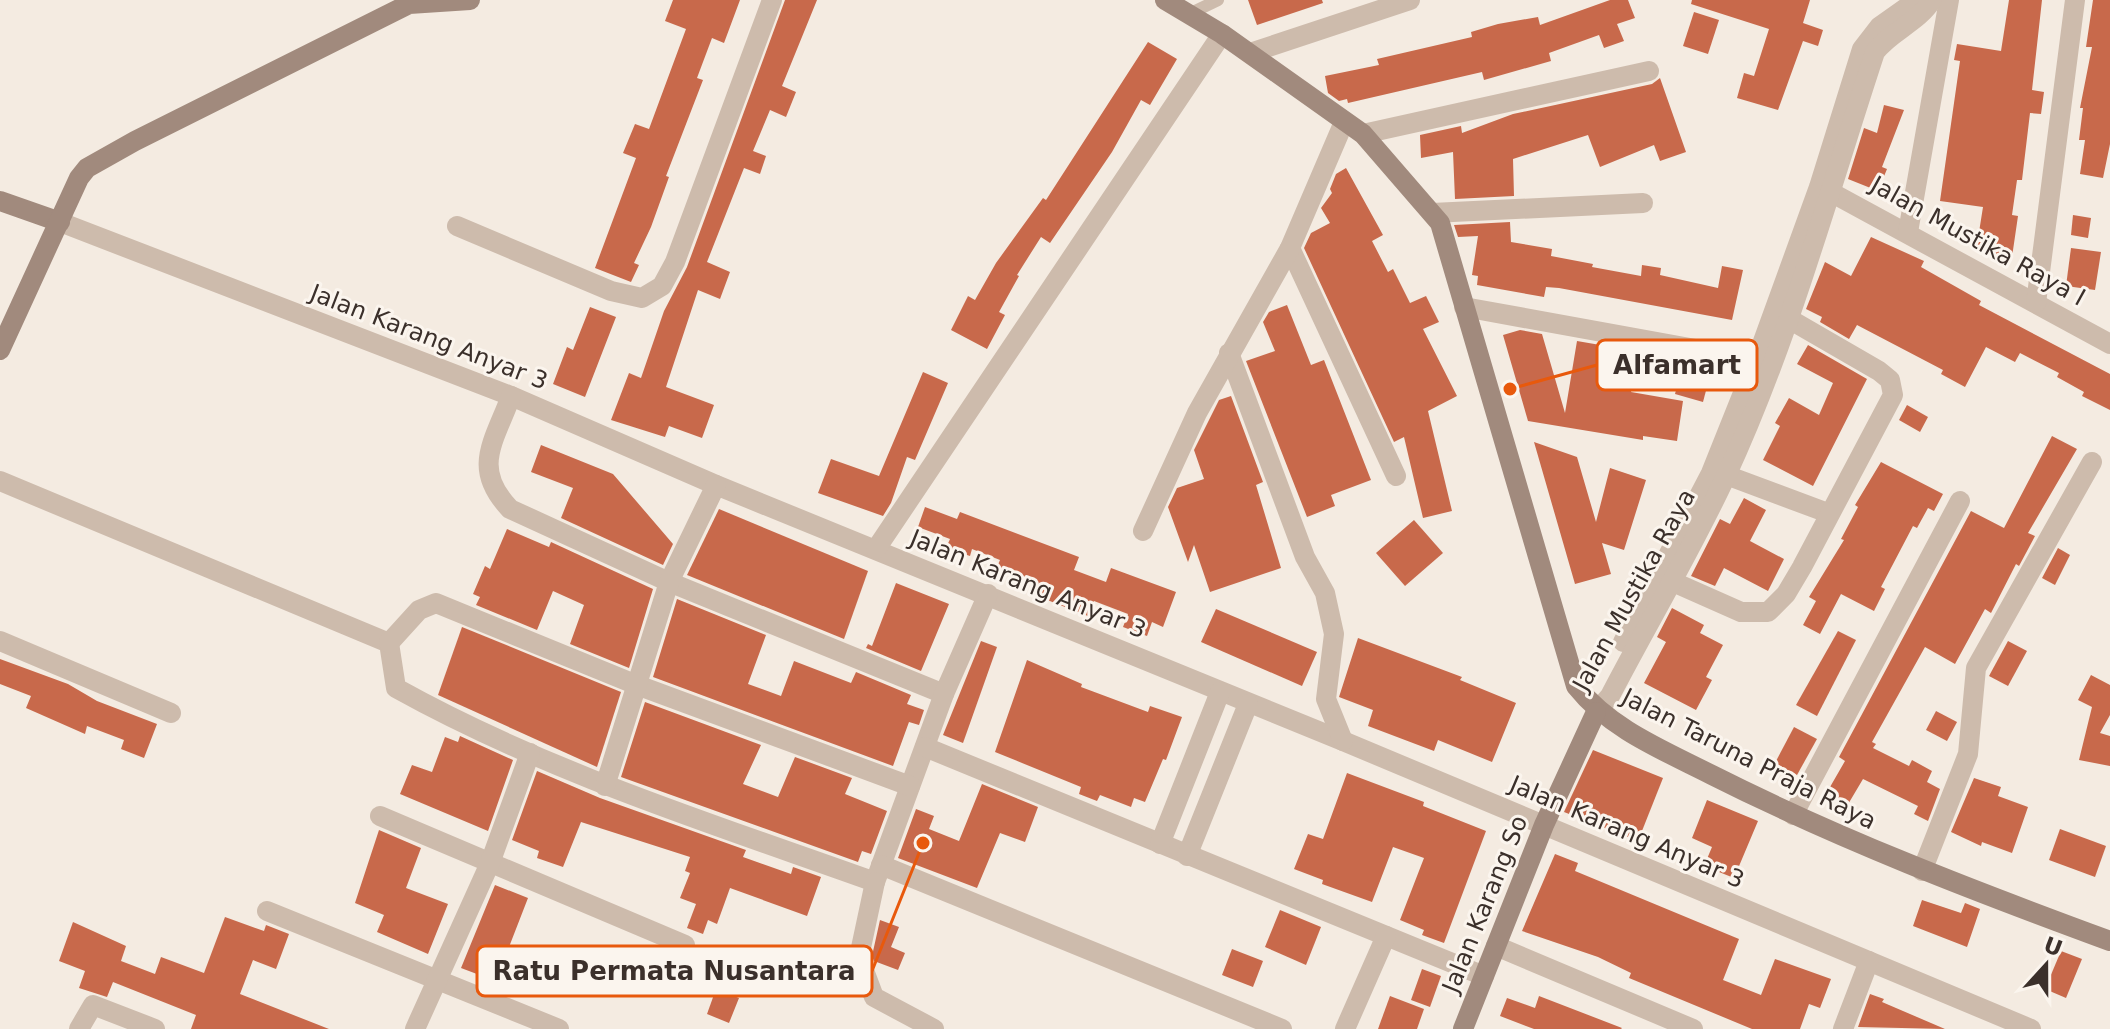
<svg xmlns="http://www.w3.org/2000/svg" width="2110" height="1029" font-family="'DejaVu Sans',sans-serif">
<rect width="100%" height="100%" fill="#f4ebe1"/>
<g fill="#c8694b">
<polygon points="673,0 740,0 724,43 712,38 697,78 703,80 666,176 669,177 651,227 634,263 639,265 631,282 595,268 636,158 623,153 635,124 649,129 686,29 665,21"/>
<polygon points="785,0 817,0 782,86 796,92 786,117 770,110 753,151 766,156 760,174 744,168 707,262 730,272 720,299 698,290 666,387 714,405 702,438 669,426 665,437 611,420 629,373 641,378 664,311 687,267"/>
<polygon points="1248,0 1322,0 1323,3 1257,25"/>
<polygon points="1610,0 1628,0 1635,18 1617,24 1624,41 1604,48 1599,35 1549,53 1551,61 1484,80 1482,72 1348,103 1347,99 1339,101 1328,93 1325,76 1379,65 1377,59 1472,37 1471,32 1498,24 1538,17 1540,25"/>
<polygon points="1692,0 1810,0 1803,23 1823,30 1818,46 1803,41 1778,110 1737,98 1744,73 1754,76 1769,29 1691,4"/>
<polygon points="2009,0 2042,0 2032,90 2044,92 2041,114 2030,113 2022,180 2017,180 2012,215 2018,216 2012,257 1976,251 1983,207 1940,201 1960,61 1954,60 1957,44 2001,51"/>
<polygon points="2093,0 2110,0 2110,144 2103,178 2080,174 2085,140 2079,140 2083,108 2080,108 2092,47 2086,47"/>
<polygon points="1694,12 1719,20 1708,54 1683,46"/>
<polygon points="1148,42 1177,59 1150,105 1141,100 1112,152 1050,243 1041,237 1017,275 1019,276 999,312 1005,315 987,349 951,330 968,296 975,300 996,263 1043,198 1046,200"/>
<polygon points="1660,78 1686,152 1660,161 1654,145 1600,167 1588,135 1513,159 1514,196 1455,199 1453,152 1421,158 1420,135 1461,126 1462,133 1513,114 1652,84"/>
<polygon points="1884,105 1904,110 1882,167 1887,169 1878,191 1848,179 1864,128 1877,133"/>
<polygon points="1346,168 1383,235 1372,241 1388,272 1393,269 1410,303 1426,296 1439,322 1423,329 1457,396 1428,411 1452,511 1423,518 1404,437 1394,442 1304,248 1311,233 1330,223 1321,208 1332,193 1330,189 1336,174"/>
<polygon points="2073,215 2091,218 2088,238 2071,235"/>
<polygon points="1510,222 1511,242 1552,249 1551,256 1593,264 1592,267 1641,276 1642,265 1661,268 1660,275 1718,288 1722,266 1743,270 1732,320 1559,288 1546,287 1544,297 1477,285 1478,276 1472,275 1478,236 1458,237 1454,225"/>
<polygon points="1871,237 1924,261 1921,267 1981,301 1979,305 2110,374 2110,410 2082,396 2084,392 2057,377 2059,373 2020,353 2015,362 1986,347 1965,387 1941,374 1943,370 1857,325 1849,339 1820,322 1822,317 1806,309 1825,262 1851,276"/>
<polygon points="2071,248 2101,252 2095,290 2066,286"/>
<polygon points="1287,305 1311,365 1324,360 1371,480 1331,495 1335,506 1307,517 1246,361 1275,351 1263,322 1269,312"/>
<polygon points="590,307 616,317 585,397 553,384 567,347 573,350"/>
<polygon points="1520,330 1542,334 1565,413 1577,341 1641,352 1631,392 1683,401 1677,441 1643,436 1643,440 1528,421 1503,335"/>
<polygon points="1808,345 1867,379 1813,486 1763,460 1780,426 1775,423 1789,398 1819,415 1833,383 1797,364"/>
<polygon points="923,372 948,383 915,460 907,457 891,503 883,516 818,493 831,459 879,476"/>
<polygon points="1680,375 1708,383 1703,402 1675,394"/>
<polygon points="1231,396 1263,482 1256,485 1281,568 1210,592 1194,545 1188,562 1168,507 1177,488 1204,479 1194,450 1219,400"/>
<polygon points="1907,405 1928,417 1920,432 1899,420"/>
<polygon points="2052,436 2077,449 2028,533 2035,536 2019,566 2016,564 1991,613 1985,609 1955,664 1925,647 1872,742 1876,744 1873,748 1909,766 1912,760 1932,771 1927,782 1940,789 1928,821 1914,814 1918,806 1863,779 1847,806 1826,794 1845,761 1839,757 1971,511 2004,528"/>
<polygon points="1534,442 1577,457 1596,522 1610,468 1646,480 1624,550 1602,543 1611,574 1575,584"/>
<polygon points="541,445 613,474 673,544 663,565 561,518 573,488 531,472"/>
<polygon points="1881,462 1943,494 1934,511 1928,508 1917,528 1913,526 1881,587 1885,589 1874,611 1841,594 1820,634 1803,625 1816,601 1809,597 1844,540 1841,539 1858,507 1855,505"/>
<polygon points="1744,498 1766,510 1750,541 1784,559 1768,591 1724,568 1715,586 1691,576 1720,519 1730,524"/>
<polygon points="925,507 957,519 960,512 1079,557 1074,570 1106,582 1111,568 1176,592 1163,627 1152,622 1147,636 1123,627 1128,614 1094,601 1088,616 1032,594 1036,581 997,567 1000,560 972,549 970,556 946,548 950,539 918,527"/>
<polygon points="719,509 868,571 844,639 687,575"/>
<polygon points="1414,520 1443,553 1405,586 1376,553"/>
<polygon points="507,529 549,547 551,542 653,589 629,668 570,644 584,605 553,591 537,630 476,605 480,597 473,594 485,566 490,569"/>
<polygon points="2058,548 2070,555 2055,585 2042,578"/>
<polygon points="896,583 949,604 921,671 866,648 868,644 872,646"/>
<polygon points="677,599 766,635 748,684 781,696 794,661 851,683 856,672 911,695 907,704 924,710 919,725 909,722 893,766 653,677"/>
<polygon points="1672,608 1704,625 1700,633 1723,645 1706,677 1712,680 1696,710 1644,683 1666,642 1657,637"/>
<polygon points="1216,609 1317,652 1302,686 1201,642"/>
<polygon points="462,627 621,692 597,767 438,695"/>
<polygon points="1838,631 1856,640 1817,716 1796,705"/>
<polygon points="1358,638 1462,677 1460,680 1516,703 1492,762 1438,740 1434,751 1368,726 1373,710 1339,697"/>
<polygon points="981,641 997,647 963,743 943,735"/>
<polygon points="2008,641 2027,651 2008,686 1989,676"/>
<polygon points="0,659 68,684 97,701 157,724 144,758 121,749 124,740 87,726 85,734 26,708 31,696 0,684"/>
<polygon points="1027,660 1082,684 1081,687 1148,712 1150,706 1182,717 1166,760 1163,759 1145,802 1134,798 1131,807 1100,795 1097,801 1079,794 1081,787 995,752"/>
<polygon points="2091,675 2110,685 2110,715 2100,733 2110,736 2110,766 2079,760 2092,707 2078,700"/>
<polygon points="645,702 761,745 743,784 778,797 795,757 852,778 845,794 887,811 871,854 862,851 858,862 621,777"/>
<polygon points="1936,711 1957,722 1947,741 1926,730"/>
<polygon points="1794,727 1817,739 1797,775 1775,763"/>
<polygon points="460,736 513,760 488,831 400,794 412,765 432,772 445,737 458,742"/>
<polygon points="1593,750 1663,778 1638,841 1564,812"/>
<polygon points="537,771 600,798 746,850 743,857 791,874 793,867 821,877 807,916 730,888 717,924 708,920 703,934 687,928 696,904 680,898 690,873 685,871 690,857 581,822 563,867 537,858 539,851 512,840"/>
<polygon points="1347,773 1424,802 1423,806 1486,831 1444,943 1422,935 1424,930 1400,920 1424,858 1393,847 1372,902 1322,884 1323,880 1294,869 1308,834 1323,839"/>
<polygon points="1974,778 2001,787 1998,796 2028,807 2012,853 1982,842 1981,846 1951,832"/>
<polygon points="982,784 1038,807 1025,842 1000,833 977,888 898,858 916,809 934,816 929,829 959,841"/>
<polygon points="1707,800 1758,821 1734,878 1704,866 1712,847 1692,838"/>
<polygon points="2060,829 2106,846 2095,877 2049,860"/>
<polygon points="379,830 421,848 406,888 448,904 428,954 377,932 384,915 355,903"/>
<polygon points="1555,854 1578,863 1575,871 1739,939 1723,980 1761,995 1775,959 1831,979 1820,1008 1809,1004 1800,1029 1752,1029 1629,978 1631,973 1598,957 1522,931"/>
<polygon points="495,885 528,898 509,947 524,953 511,987 461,968"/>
<polygon points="1922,900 1961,913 1965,903 1980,909 1967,947 1913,926"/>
<polygon points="1280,910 1321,927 1306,965 1265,947"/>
<polygon points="225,917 264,931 266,925 289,934 276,969 253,960 240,994 329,1029 191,1029 196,1015 113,982 107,997 79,988 85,971 59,961 73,922 126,946 121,961 155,974 161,957 204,973"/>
<polygon points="880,920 899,927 891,947 905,953 898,970 874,961 872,956"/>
<polygon points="1232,949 1263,961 1253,987 1222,975"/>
<polygon points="2061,951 2082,959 2066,998 2045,989"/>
<polygon points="1422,969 1441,976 1430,1007 1411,1000"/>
<polygon points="716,989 739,998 729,1023 707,1014"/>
<polygon points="1870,994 1884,999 1882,1002 1945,1029 1858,1027"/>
<polygon points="1390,996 1424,1009 1417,1029 1378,1029"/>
<polygon points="1539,996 1622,1028 1621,1029 1534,1029 1500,1016 1507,998 1535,1008"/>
</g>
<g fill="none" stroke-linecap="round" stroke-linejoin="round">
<polyline stroke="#cdbbac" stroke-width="12" points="1189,14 1218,0"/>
<g stroke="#cdbbac" stroke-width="20">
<polyline points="1250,53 1410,0"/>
<polyline points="1363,134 1649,71"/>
<polyline points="1823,188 2110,344"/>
<polyline points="1432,213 1643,203"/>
<polyline points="60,222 511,396 716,485 1343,741 2031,1029"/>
<polyline points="457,226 611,291 642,298 662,286 675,262 772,0"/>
<polyline points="1908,232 1949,0"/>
<polyline points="1290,248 1396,476"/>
<polyline points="2036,303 2075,0"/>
<polyline points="1464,307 1767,362"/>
<polyline points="1229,353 1305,557 1325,593 1334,634 1326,699 1343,741"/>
<path d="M 511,396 C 494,442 471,468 510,509 L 669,582 L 944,694"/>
<polyline points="1726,475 1828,513"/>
<path d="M 0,481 L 389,643 L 396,688 C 547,772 713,824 875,882 L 944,694 L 988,594"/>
<polyline points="1143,531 1197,413 1290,248 1344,122"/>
<polyline points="876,549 1222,34"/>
<polyline points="1671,581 1741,612 1768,612 1786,594 1802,567 1893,395 1890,380 1879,371 1777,312"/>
<polyline points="0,641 171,713"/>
<polyline points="1623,642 1711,473 1757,358 1819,187 1862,49 1879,27 1917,0"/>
<polyline points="389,643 419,610 436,603 637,685 910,786"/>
<path d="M 1596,712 L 1610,696 C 1648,623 1691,551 1726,476 C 1789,340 1828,194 1875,52 C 1891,31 1919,22 1932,0"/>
<polyline points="925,747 1484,976"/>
<polyline points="605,786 669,582 716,485"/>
<polyline points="1793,815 1960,501"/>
<polyline points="380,816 685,945"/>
<polyline points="1160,844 1220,692"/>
<polyline points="1187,856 1248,704"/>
<polyline points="881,865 1282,1029"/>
<polyline points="1922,871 1968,754 1976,668 2092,462"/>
<polyline points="875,882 859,957 874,997 934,1029"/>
<polyline points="267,911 559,1029"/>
<polyline points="1496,946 1693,1029"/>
<polyline points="79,1029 93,1005 155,1029"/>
<polyline points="415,1029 490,863 530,753"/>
<polyline points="1345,1029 1386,936"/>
<polyline points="1843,1029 1869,961"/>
</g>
<g stroke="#a18a7d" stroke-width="20">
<path d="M 1165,0 L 1222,34 L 1363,134 L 1440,223 L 1576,686 C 1610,729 1663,750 1712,775 C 1841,840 1974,891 2110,941"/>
<polyline points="0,201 60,222"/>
<polyline points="0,350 79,178 87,168 135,141 409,4 470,0"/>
<polyline points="1463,1029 1544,825 1596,712"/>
</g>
</g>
<g text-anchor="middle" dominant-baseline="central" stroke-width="6" stroke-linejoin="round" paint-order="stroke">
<g font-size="24" fill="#3b302b" stroke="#fbf5ee">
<text transform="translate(1978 241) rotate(29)">Jalan Mustika Raya I</text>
<text transform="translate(429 337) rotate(21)">Jalan Karang Anyar 3</text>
<text transform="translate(1028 584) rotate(22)">Jalan Karang Anyar 3</text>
<text transform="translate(1634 590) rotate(-61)">Jalan Mustika Raya</text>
<text transform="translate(1749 759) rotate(27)">Jalan Taruna Praja Raya</text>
<text transform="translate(1627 832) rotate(23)">Jalan Karang Anyar 3</text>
<text transform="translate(1485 904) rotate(-68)">Jalan Karang So</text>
</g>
</g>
<path fill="none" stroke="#e8590c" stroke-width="3" d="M1510 389L1597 365M923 843L872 971"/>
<g fill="#e8590c" stroke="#fbf5ee" stroke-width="3">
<circle cx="1510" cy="389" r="8"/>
<circle cx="923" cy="843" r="8"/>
</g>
<g fill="#fbf5ee" stroke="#e8590c" stroke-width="3">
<rect x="1597" y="340" width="160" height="50" rx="8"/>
<rect x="477" y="946" width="395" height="50" rx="8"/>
</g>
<g font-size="26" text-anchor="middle" font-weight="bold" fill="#3b302b">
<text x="1677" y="374">Alfamart</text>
<text x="674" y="980">Ratu Permata Nusantara</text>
</g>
<g transform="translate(2046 965) rotate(21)" stroke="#fbf5ee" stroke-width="6" paint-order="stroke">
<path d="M0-6L14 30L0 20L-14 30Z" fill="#3b302b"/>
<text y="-12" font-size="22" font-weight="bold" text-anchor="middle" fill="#3b302b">U</text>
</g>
</svg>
